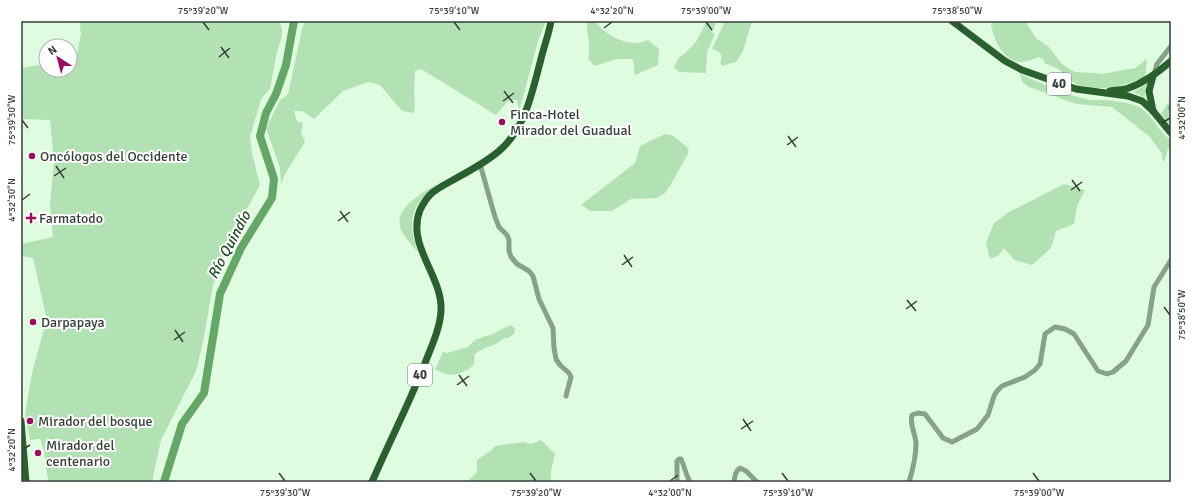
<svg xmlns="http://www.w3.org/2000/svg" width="1192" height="503" font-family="Signika,sans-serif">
<rect width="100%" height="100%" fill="#e0fce0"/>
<g fill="#b2e1b3">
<polygon points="79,21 279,21 282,29 282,36 277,52 270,89 261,99 250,137 252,153 260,185 236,229 213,285 203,342 196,371 161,440 152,482 50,482 48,480 44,452 40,439 30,440 25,414 32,373 44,329 49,329 33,258 21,256 21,244 53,237 50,205 54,162 50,120 21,119 21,68 46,64 46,70 70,70 70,60 76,59 81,34"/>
<polygon points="305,21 546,21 538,41 519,112 517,100 508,101 496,115 421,69 415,71 414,93 415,104 414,113 402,111 380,85 368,82 343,91 314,119 302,111 294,111 297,121 303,123 301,132 305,142 285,174 281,185 280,168 266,128 280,100 288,94 302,29"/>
<path d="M 587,21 L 595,21 C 604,33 620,43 636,43 C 640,43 645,41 648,40 L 659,49 L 658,65 L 635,75 L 633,59 L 617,59 L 595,66 L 588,59 C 592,45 586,35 587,21 Z"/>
<polygon points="707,21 710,21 716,24 712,32 715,34 707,52 706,73 679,72 674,67 679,57 684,54 696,42"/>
<path d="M 725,21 L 752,21 L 743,51 L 736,62 L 722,66 L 720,63 C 724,53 720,52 712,49 Z"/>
<path d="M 995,21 L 1025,21 L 1036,38 L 1048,46 L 1062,64 L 1075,72 L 1094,73 L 1102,74 L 1135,68 L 1147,59 L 1145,77 L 1124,85 L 1106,88 L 1094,88 L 1077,85 L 1064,75 L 1059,69 L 1044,63 L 1044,60 L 1039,57 C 1033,59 1026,62 1020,62 C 1003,61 994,39 991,25 Z"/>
<path d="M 1020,74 C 1043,84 1066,95 1090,100 C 1095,101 1101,99 1106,100 C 1114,101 1132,103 1139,107 C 1153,115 1158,132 1171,140 L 1171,150 L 1168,148 L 1165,161 L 1162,160 L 1162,154 L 1150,137 L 1112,107 L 1076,104 L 1029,87 L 1022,82 Z"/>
<polygon points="1146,85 1145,91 1145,98 1138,94 1133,92"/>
<polygon points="1171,102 1171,126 1161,114 1168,103"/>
<polygon points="665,134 672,135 687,147 689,152 670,186 664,194 656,198 631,199 612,211 591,211 581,205 635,163 640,146"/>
<path d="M 440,182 C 412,204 406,218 418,252 C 413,246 406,239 402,232 C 390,208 425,192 440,182 Z"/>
<polygon points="1064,184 1085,190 1077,206 1074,224 1056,231 1051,248 1032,265 1014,260 1004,248 999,255 990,259 986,243 994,223 1009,212"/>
<path d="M 511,325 L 515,329 L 514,334 L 508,338 L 504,338 C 495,347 484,346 475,354 L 474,364 L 469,369 L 458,374 L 450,375 L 435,370 L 443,352 L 447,353 L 468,347 L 476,339 L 479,339 C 485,335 490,336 495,333 C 501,330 505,327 511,325 Z"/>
<polygon points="541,440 555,454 551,471 551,482 467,482 477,472 477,460 492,450 495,446 523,442 532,444"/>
</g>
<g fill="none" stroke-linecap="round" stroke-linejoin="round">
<polyline stroke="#65a768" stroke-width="1.5" points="1171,104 1169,107 1171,115"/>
<polyline stroke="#65a768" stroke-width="8" points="164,482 182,424 204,393 220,294 241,248 272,198 274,179 260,136 266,113 276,94 286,65 294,21"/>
<g stroke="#87a387" stroke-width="5">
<polyline points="1154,74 1157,64 1171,46"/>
<polyline points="480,164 495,217 499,227 507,235 509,240 509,251 511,257 517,264 529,271 533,276 539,299 553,328 554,348 556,359 560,365 569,373 571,377 566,396"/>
<path d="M 677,482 L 677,461 L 679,459 L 681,459 C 685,467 685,473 690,482"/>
<path d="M 734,482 C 735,476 735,472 740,468 L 746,471 L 757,482"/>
<path d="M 909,482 C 913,469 916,457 916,444 C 916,434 909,425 912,415 L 918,413 L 925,414 L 943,438 L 952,442 L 977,429 L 988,415 L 994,396 L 997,391 L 1002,386 L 1025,377 L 1035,370 L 1040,364 L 1045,334 L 1055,327 L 1065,329 L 1074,334 L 1098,371 L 1107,374 L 1113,372 L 1126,361 L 1148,325 L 1154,287 L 1171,260"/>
</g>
<g stroke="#2a602e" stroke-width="7">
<polyline points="952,21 1005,61 1022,70 1076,89 1128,96 1142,101 1153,111 1171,133"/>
<polyline points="1153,76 1149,91 1153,111"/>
<path d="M 1110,91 C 1115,90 1121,90 1126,89 C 1144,83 1157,73 1171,61"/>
<polyline points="21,421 26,482"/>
<path d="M 372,482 C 390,440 411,400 427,358 C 433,343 440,327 441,311 C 443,276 406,246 420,210 C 423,204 427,197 432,193 C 438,188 446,184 453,180 C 469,171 485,163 499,151 C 526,128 532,92 541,59 C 544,46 549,34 551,21"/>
</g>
</g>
<path fill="none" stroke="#354035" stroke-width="1.5" d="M 203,22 L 209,30M 454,22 L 460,30M 706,22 L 712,30M 957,22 L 963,30M 604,28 L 612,22M 221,47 L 229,58M 219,57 L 230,48M 504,91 L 513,103M 503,101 L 514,93M 22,120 L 28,128M 1162,123 L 1170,118M 788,136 L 796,147M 787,145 L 798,137M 56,166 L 64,178M 54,176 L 66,168M 1072,180 L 1080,191M 1071,190 L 1082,182M 22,200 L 30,194M 340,211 L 348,222M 338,221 L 350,212M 624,255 L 632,267M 622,265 L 633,257M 907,300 L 916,311M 1164,307 L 1170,315M 906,309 L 917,301M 175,330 L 183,342M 174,340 L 185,332M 459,375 L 467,386M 457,385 L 469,376M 743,419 L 751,431M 741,429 L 753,421M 22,450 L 30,445M 279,473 L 285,481M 530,473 L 536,481M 782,473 L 788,481M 1033,473 L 1039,481M 670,481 L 678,475"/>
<g fill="#990c5e" stroke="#fff" stroke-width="1.5">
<circle cx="502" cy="122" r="4"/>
<circle cx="32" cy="156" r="4"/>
<path d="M29 212h4v4h4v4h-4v4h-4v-4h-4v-4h4z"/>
<circle cx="33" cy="322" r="4"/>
<circle cx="30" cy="421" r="4"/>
<circle cx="38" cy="453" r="4"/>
</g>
<g text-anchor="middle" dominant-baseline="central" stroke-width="4" stroke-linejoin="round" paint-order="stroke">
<g fill="#fff" stroke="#727972" stroke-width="1">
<rect x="1047" y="73" width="24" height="22" rx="3"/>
<rect x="408" y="364" width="24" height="22" rx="3"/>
</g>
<g font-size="13" font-weight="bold" fill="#354035">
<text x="1059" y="84">40</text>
<text x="420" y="375">40</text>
</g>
<g font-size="14" fill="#354035" stroke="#fff" text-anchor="start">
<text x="510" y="114">Finca-Hotel<tspan x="510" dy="16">Mirador del Guadual</tspan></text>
<text x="40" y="156">Oncólogos del Occidente</text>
<text x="39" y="218">Farmatodo</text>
<text x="41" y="322">Darpapaya</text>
<text x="38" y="421">Mirador del bosque</text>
<text x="46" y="445">Mirador del<tspan x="46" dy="16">centenario</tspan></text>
</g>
<g font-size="15" font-style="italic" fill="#1a491e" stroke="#fff">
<text transform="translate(229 245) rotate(-62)">Río Quindío</text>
</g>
</g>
<rect width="1192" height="503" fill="none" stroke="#ffffff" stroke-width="44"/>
<g transform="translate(58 58) rotate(324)"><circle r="19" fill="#ffffff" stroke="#aeb3ae"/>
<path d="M0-3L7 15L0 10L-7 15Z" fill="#990c5e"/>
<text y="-6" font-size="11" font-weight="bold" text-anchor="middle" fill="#354035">N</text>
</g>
<rect x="22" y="22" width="1148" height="459" fill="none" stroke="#354035" stroke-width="1.5"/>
<g font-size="10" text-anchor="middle" fill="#354035">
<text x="203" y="14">75°39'20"W</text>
<text x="454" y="14">75°39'10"W</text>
<text x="612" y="14">4°32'20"N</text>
<text x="706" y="14">75°39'00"W</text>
<text x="957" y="14">75°38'50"W</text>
<text transform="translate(1181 118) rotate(-90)" y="4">4°32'00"N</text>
<text transform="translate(11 120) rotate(-90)" y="4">75°39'30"W</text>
<text transform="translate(11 200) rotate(-90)" y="4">4°32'30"N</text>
<text transform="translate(1181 315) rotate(-90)" y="4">75°38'50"W</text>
<text transform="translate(11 450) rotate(-90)" y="4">4°32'20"N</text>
<text x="285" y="496">75°39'30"W</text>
<text x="536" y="496">75°39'20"W</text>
<text x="670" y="496">4°32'00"N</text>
<text x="788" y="496">75°39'10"W</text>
<text x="1039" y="496">75°39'00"W</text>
</g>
</svg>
